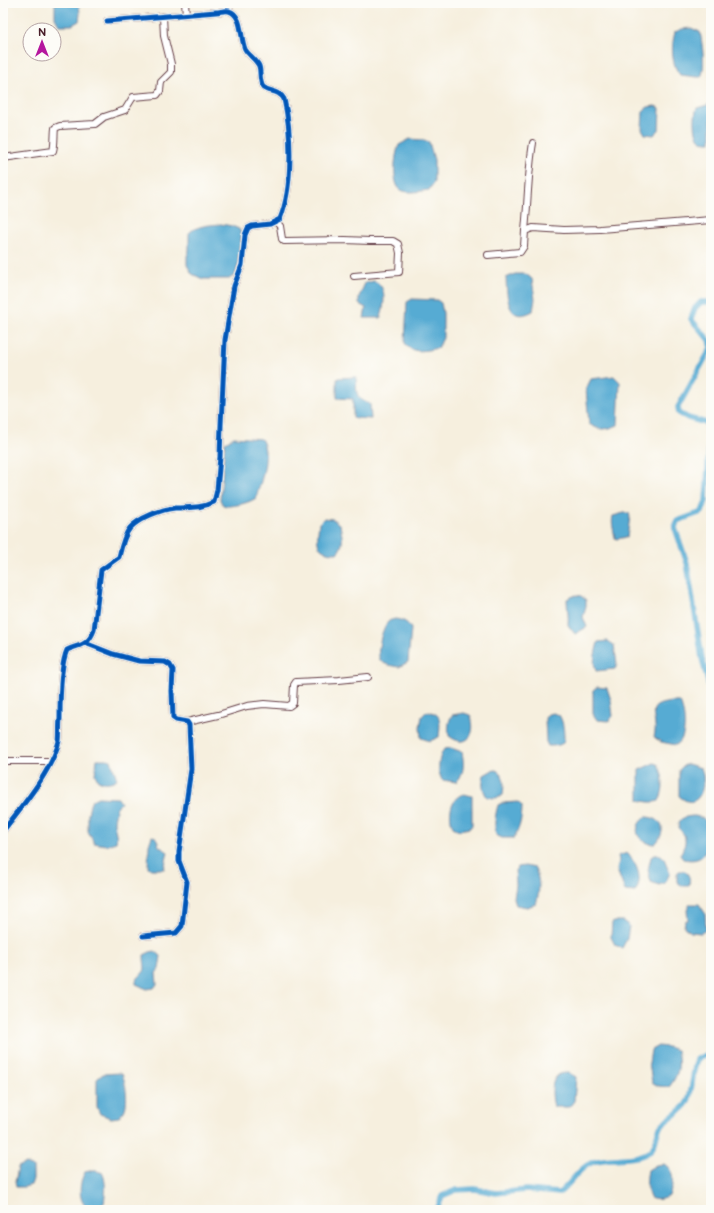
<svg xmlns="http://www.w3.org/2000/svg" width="714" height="1213" font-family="'Balsamiq Sans',sans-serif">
<rect width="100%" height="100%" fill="#fdfcf7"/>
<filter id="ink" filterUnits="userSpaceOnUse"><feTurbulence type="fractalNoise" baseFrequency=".025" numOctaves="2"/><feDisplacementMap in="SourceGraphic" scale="8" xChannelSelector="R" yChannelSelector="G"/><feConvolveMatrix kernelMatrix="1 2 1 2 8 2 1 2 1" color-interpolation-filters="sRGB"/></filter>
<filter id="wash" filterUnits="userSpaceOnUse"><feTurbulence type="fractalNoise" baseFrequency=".012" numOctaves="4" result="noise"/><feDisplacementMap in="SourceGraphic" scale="16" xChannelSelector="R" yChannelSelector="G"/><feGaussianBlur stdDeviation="0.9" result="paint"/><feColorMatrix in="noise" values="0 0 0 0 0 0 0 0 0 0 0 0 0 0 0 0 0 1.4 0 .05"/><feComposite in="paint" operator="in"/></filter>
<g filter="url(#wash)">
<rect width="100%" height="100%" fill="#f6efde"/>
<g fill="#57abd3" stroke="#50657f">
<polygon points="55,3 79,3 80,14 79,21 72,25 59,25 55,18"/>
<path d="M 691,28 L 700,32 C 702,41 706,69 701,77 L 697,77 L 680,75 C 671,64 671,46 675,32 L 682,29 Z"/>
<path d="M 711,104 L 711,142 C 707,142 701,142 699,139 C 694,133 694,114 697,108 Z"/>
<polygon points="655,106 660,108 659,130 654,135 645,134 642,129 643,111 648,107"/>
<path d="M 410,139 L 424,140 L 429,142 L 434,160 L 434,182 L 429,190 C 421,191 408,194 401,190 C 391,184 395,154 399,145 Z"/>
<path d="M 221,224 L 232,226 L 239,229 L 242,234 L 238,267 L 235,275 L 229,279 L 203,279 L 192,274 L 187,265 L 187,256 L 189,251 L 189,233 C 197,225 211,225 221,224 Z"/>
<path d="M 515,274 L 526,274 L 532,279 L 535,299 L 533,311 C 507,325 507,297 506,278 Z"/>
<path d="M 374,281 C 376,282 379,283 380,285 C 387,293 383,309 381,318 L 364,318 L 366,308 L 359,304 L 359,297 L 365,283 Z"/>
<path d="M 412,299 L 437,300 L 441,303 L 443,313 L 443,338 L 438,348 C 427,350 411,355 405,343 L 407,302 Z"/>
<path d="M 614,376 L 620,382 L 618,425 C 606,430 600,431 589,424 L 586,389 L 591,379 Z"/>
<path d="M 356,377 C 357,392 354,398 370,404 L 371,419 L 355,418 L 353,417 L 353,399 L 337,398 L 337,380 L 338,378 Z"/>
<path d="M 234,437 L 261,439 C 271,455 261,481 256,498 C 249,503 230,508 223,505 L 220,500 L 225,442 Z"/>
<path d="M 624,513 L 629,513 L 630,517 L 627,537 L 616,539 L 615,538 C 614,531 611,523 613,516 Z"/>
<path d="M 324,518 L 333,519 L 340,525 C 342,535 345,545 337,553 C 314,553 317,542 319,523 Z"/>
<path d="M 576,595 L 581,596 L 586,600 L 586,607 L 583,617 L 587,627 L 575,634 L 568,625 C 569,616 567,608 567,599 Z"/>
<path d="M 395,619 C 403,620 408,622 411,629 L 408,662 L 399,667 C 393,666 385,665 381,661 C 375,655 382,629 387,623 C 389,620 392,620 395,619 Z"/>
<path d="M 608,641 L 614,645 L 616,657 L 617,665 L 615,669 L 596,671 C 592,662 596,651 598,642 Z"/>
<polygon points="597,687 607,688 611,700 613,716 609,721 597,720 593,714 593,690"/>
<path d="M 673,702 L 680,702 C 685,714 688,738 676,745 L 661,742 L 654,737 C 660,717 640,705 673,702 Z"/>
<path d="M 426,712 C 443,711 440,724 439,737 L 430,741 L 421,738 L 420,727 L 422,716 Z"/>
<path d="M 464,713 L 470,715 C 478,733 467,750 449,736 C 448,729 448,722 452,715 Z"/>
<path d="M 553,713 L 559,715 C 564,723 564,732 564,742 C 560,746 554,746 548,746 L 546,742 L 545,718 L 548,714 Z"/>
<path d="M 451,748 L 462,752 C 464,763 465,774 456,782 L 442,780 C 437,771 438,758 444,749 Z"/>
<path d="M 97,759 L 107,759 L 111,760 L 117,779 C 111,783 105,783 98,781 L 95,774 Z"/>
<path d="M 654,763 L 658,764 C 664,777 665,788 659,801 C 652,803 646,802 639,800 L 639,770 Z"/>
<path d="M 688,764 L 701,768 C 708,783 699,814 679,796 L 679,770 L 683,766 Z"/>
<path d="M 496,770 C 506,775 504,785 503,795 C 497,799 494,798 487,797 C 482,789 482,784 484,775 L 491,771 Z"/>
<path d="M 464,794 L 472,796 L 472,825 L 470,828 L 459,830 L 453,827 C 448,816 450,797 464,794 Z"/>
<path d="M 98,797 L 118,798 L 121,803 L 116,808 C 116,813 114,817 114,822 C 114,829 118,835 116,842 L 106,845 L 94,843 L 88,831 L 88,814 L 90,805 L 92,800 Z"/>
<path d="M 518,802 L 522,806 C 522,818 520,827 514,838 L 502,838 L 496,835 C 494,825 495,815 498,805 L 502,803 Z"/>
<path d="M 695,816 L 703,818 L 705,820 C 706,824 706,828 707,833 C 709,852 704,863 683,859 L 680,855 C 682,850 686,845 685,839 C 685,834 681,832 679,828 C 675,818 688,816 695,816 Z"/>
<path d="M 645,817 C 664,817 667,832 655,844 C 637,844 631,828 645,817 Z"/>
<polygon points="152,836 156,837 159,846 168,852 164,869 151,869 148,867 149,845"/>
<path d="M 627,853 C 637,864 644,879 635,892 L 625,891 L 617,870 L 619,861 L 618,856 Z"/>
<polygon points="654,855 661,855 664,858 667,867 670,873 665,883 659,885 651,882 648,870 651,857"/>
<path d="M 525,866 L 535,868 C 540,881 540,891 536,904 L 527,907 L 516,905 L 514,898 L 516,885 L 515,870 L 518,867 Z"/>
<path d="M 679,871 L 685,871 C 690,876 690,879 689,886 L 683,886 L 677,882 L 677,873 Z"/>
<polygon points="690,904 699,904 705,913 706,930 701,933 691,932 684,927 685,921 688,920 687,910"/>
<polygon points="617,921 623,921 629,926 627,939 622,948 615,945 611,937 612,923"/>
<path d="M 155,951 L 161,956 L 159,969 L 156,973 L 157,984 L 154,988 L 147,989 L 136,984 L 136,980 C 149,967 144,972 144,955 L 150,952 Z"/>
<path d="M 658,1046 L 667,1047 L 677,1050 C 680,1065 679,1075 669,1087 L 658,1086 L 652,1082 L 649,1063 L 651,1050 Z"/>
<path d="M 119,1073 L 122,1074 C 126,1082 128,1101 125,1109 C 124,1112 121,1115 119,1117 L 111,1118 L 100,1114 L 97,1107 L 97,1079 L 103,1074 Z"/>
<path d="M 569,1073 L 576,1077 L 574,1101 L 569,1107 L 554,1107 C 552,1098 549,1079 560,1074 C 562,1073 567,1073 569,1073 Z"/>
<polygon points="25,1164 33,1167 33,1179 31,1185 24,1187 16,1187 15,1182 18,1167"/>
<path d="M 664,1164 C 676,1171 673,1185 669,1196 C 663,1199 657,1201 650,1198 C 646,1188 646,1180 648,1170 L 656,1165 Z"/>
<path d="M 89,1171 L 97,1171 L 103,1173 C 106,1184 106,1192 104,1203 L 98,1207 L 89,1209 C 77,1202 79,1182 85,1172 Z"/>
</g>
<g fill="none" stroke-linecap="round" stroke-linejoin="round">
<g stroke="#57abd3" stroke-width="5.5">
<polyline points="711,302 701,302 695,308 691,319 709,340 711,348 678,407 679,413 688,418 706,423 710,428 706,501 702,512 677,521 675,528 687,563 702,658 711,694"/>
<path d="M 437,1210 L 442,1196 L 456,1190 L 475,1189 L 496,1193 L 527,1190 L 559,1193 C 571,1184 578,1168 593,1162 C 610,1156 636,1162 650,1151 C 658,1144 655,1133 661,1126 C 668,1117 683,1112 688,1101 C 693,1088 692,1073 697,1059 L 711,1053"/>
</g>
</g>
</g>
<g filter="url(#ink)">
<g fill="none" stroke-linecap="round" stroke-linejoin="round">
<defs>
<g id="minor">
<polyline points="185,3 186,14"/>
<path d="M 3,158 L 53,151 C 55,144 54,135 55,128 L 60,126 L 95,124 L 104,117 L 125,110 L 133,97 L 157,95 L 160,91 L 161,82 L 171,72 L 171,64 L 164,36 L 163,16"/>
<polyline points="276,222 280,226 282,239 284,241 345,240 370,241 393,241 398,244 400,253 399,272 354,276"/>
<path d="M 525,231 C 528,201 528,172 533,143"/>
<polyline points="488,255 520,252 524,246 525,231 533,228 564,230 600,229 711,220"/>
<polyline points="85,643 113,654 139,661 165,662 170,665 173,670 172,691 173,718 176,720 187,722 189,725 191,769 179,852 179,861 187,882 182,926 176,933 143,936"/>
<polyline points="187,722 218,715 247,706 264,704 289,706 293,703 294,685 296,682 339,680 368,677"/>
<polyline points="3,761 51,761"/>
<path d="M 3,831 C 22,806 52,771 59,741 C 60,734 59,726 60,719 C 60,701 60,665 67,650 C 81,644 88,646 94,630 L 101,570 L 119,557 C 121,548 124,535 130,528 C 139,518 162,509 175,508 C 190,507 199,509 214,502 L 217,490 L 220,457 L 221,425 L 225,340 L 234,286 L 242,265 L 245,235 L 248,228 L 252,226 L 270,224 L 280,219 C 293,187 292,133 284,99 C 278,89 270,93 263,87 C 259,81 261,72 259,66 C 256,59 248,55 245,49 C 240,38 243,15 229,11 C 225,10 220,12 216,12 L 107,21"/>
</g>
</defs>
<use href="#minor" stroke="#643e46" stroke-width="8"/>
<use href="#minor" stroke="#fff" stroke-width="6"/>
<defs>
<g id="cycleway">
<polyline points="85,643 113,654 139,661 165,662 170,665 173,670 172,691 173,718 176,720 187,722 189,725 191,769 179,852 179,861 187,882 182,926 176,933 143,936"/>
<path d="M 3,831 C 22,806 52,771 59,741 C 60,734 59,726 60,719 C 60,701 60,665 67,650 C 81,644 88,646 94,630 L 101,570 L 119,557 C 121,548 124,535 130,528 C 139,518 162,509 175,508 C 190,507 199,509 214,502 L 217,490 L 220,457 L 221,425 L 225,340 L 234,286 L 242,265 L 245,235 L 248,228 L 252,226 L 270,224 L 280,219 C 293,187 292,133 284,99 C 278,89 270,93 263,87 C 259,81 261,72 259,66 C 256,59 248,55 245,49 C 240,38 243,15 229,11 C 225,10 220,12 216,12 L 107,21"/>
</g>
</defs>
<use href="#cycleway" stroke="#fdfcf7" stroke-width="8"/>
<use href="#cycleway" stroke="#0057b8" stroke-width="5"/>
</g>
</g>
<rect width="714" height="1213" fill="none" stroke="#fdfcf7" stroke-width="16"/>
<g transform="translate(42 42)"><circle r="19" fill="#fdfcf7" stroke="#b5a4a5"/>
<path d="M0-3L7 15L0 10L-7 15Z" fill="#b5179e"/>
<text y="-6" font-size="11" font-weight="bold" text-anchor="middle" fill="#4a1f2b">N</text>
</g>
</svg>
